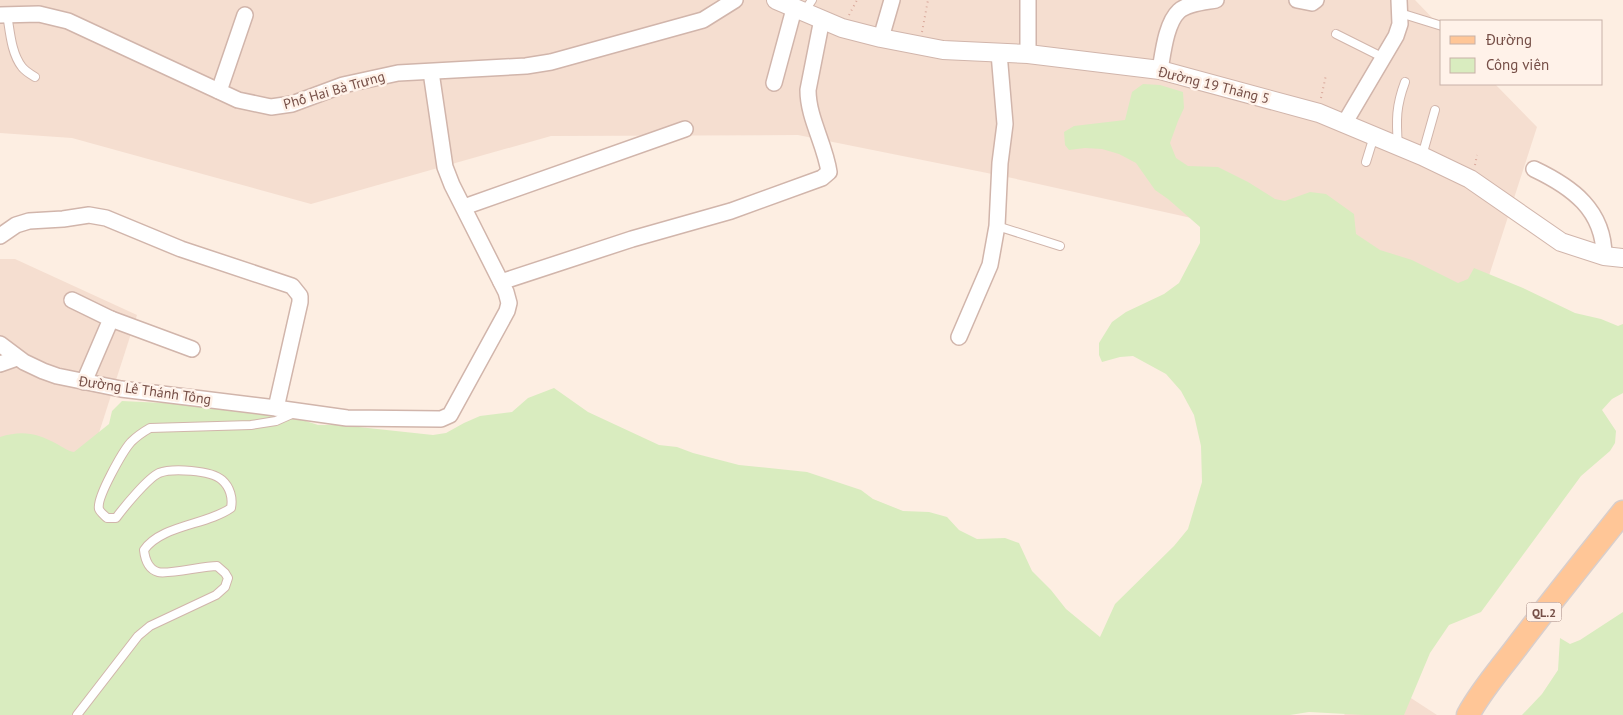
<svg xmlns="http://www.w3.org/2000/svg" width="1623" height="715" font-family="'PT Sans',sans-serif">
<rect width="100%" height="100%" fill="#fdeee2"/>
<g fill="#f5ded0">
<polygon points="0,0 1415,0 1442,28 1442,84 1495,84 1537,127 1475,319 1250,231 1012,178 798,135 551,136 311,204 72,138 0,133"/>
<polygon points="0,259 15,259 137,315 96,442 0,538"/>
<polygon points="1377,676 1437,715 1344,715"/>
</g>
<g fill="#d9ecbf">
<path d="M 1143,84 L 1160,85 L 1183,92 L 1184,108 L 1178,121 L 1170,143 L 1176,158 L 1188,166 L 1218,167 L 1248,182 L 1275,199 L 1285,201 L 1310,192 L 1326,194 L 1354,214 L 1356,234 L 1380,250 L 1412,260 L 1458,283 L 1468,279 L 1474,268 L 1523,288 L 1575,313 L 1601,319 L 1618,326 L 1623,324 L 1623,393 L 1612,399 L 1602,410 L 1616,431 L 1615,443 L 1610,451 L 1581,476 L 1481,612 L 1449,625 L 1430,653 L 1404,715 L 1365,715 L 1309,712 L 1290,715 L 0,715 L 0,437 C 22,430 37,433 57,444 C 63,447 67,451 74,452 L 109,424 L 112,411 L 122,401 L 266,408 L 318,425 L 340,425 L 433,435 L 446,433 L 464,423 L 480,416 L 512,412 L 528,398 L 554,388 L 588,412 L 659,445 L 677,447 L 693,453 L 739,465 L 807,472 L 861,490 L 873,499 L 903,511 L 929,512 L 947,517 L 959,530 L 977,539 L 1005,538 L 1019,543 L 1032,571 L 1051,590 L 1066,609 L 1100,637 L 1115,604 L 1174,546 L 1188,529 L 1202,482 L 1201,446 L 1194,415 L 1181,391 L 1166,374 L 1133,356 L 1120,357 L 1102,362 L 1099,355 L 1099,343 L 1112,322 L 1126,312 L 1164,294 L 1179,283 L 1200,243 L 1200,227 L 1168,199 L 1155,190 L 1136,163 L 1119,154 L 1102,149 L 1085,148 L 1069,150 L 1065,145 L 1064,132 L 1074,126 L 1125,120 L 1132,92 Z"/>
<polygon points="1623,612 1623,715 1522,715 1542,694 1558,670 1560,638 1570,644 1580,640"/>
</g>
<g fill="none" stroke-linecap="round" stroke-linejoin="round">
<defs>
<g id="service">
<polyline points="804,12 812,0"/>
<polyline points="1400,13 1442,26"/>
<path d="M 7,14 C 10,31 11,53 22,67 C 25,71 30,74 35,77"/>
<polyline points="1336,34 1382,57"/>
<path d="M 1398,146 C 1396,120 1396,106 1405,82"/>
<polyline points="1422,156 1435,110"/>
<polyline points="1366,162 1374,136"/>
<polyline points="997,226 1060,246"/>
<path d="M 77,715 L 138,636 L 150,626 L 216,595 L 225,587 L 228,578 L 225,573 L 217,566 C 203,566 167,575 158,572 C 148,569 145,559 144,550 C 161,525 207,525 231,508 C 233,498 230,487 222,480 C 211,470 172,468 159,473 C 148,478 124,507 116,518 L 107,518 C 104,515 100,512 99,509 C 96,498 123,451 131,442 C 137,436 143,432 150,428 L 251,425 L 276,421 L 294,413"/>
</g>
<g id="minor">
<polyline points="1297,0 1312,3 1316,0"/>
<polyline points="0,15 39,14 68,21 238,100 271,107 292,104 343,85 398,73 526,66 551,62 703,20 735,0"/>
<polyline points="881,38 892,0"/>
<polyline points="1028,54 1028,0"/>
<path d="M 1160,70 C 1163,53 1166,23 1179,11 C 1188,3 1205,2 1216,0"/>
<polyline points="774,83 794,9"/>
<polyline points="219,91 245,15"/>
<polyline points="1344,124 1396,36 1400,24 1399,0"/>
<path d="M 1534,169 C 1572,187 1604,210 1604,256"/>
<polyline points="464,207 685,129"/>
<polyline points="0,236 16,225 29,221 63,219 89,215 106,218 181,249 292,286 300,296 300,302 276,408"/>
<path d="M 501,282 L 632,239 L 731,211 L 822,178 L 829,172 C 825,144 808,118 808,90 L 822,19"/>
<polyline points="72,300 111,319 84,382"/>
<polyline points="111,319 192,349"/>
<polyline points="959,337 990,265 997,226 1000,163 1005,124 999,53"/>
<polyline points="0,344 24,362 43,371 57,376 121,389 276,408 347,418 441,419 450,415 507,311 509,303 506,292 452,185 445,167 431,72"/>
<polyline points="0,364 17,358"/>
</g>
<polyline id="tertiary" points="776,0 842,28 881,38 943,50 1028,54 1160,70 1319,113 1422,156 1470,179 1561,242 1604,256 1623,258"/>
<path id="primary" d="M 1468,715 C 1482,689 1502,667 1519,644 C 1553,599 1588,556 1623,512"/>
</defs>
<use href="#service" stroke="#d1b5ab" stroke-width="10"/>
<use href="#minor" stroke="#d1b5ab" stroke-width="18"/>
<use href="#tertiary" stroke="#d1b5ab" stroke-width="20"/>
<use href="#primary" stroke="#d9cecb" stroke-width="25"/>
<g stroke="#d9a89b" stroke-width="2" stroke-dasharray="1 4" stroke-linecap="butt">
<polyline points="849,15 857,0"/>
<polyline points="922,32 928,0"/>
<polyline points="1321,98 1326,75"/>
<polyline points="1475,165 1477,155"/>
</g>
<use href="#service" stroke="#fff" stroke-width="8"/>
<use href="#minor" stroke="#fff" stroke-width="15"/>
<use href="#tertiary" stroke="#fff" stroke-width="18"/>
<use href="#primary" stroke="#ffc697" stroke-width="22"/>
</g>
<g text-anchor="middle" dominant-baseline="central" stroke-width="5" stroke-linejoin="round" paint-order="stroke">
<rect fill="#fff2e9" stroke="#9f8078" stroke-width="1" x="1526.5" y="602.5" width="35" height="19" rx="4"/>
<g font-size="12" font-weight="bold" fill="#764f47">
<text x="1544" y="612">QL.2</text>
</g>
<g font-size="14" fill="#764f47" stroke="#fff2e9">
<text transform="translate(1214 85) rotate(14)">Đường 19 Tháng 5</text>
<text transform="translate(334 90) rotate(-16)">Phố Hai Bà Trưng</text>
<text transform="translate(145 390) rotate(8)">Đường Lê Thánh Tông</text>
</g>
</g>
<rect x="1440" y="20" width="162" height="65" fill="#fff2e9" stroke="#c8b1a8"/>
<rect x="1450" y="36" width="25" height="8" fill="#ffc697" stroke="#c8b1a8"/>
<text x="1486" y="45" font-size="15" fill="#764f47">Đường</text>
<rect x="1450" y="58" width="25" height="15" fill="#d9ecbf" stroke="#c8b1a8"/>
<text x="1486" y="70" font-size="15" fill="#764f47">Công viên</text>
</svg>
